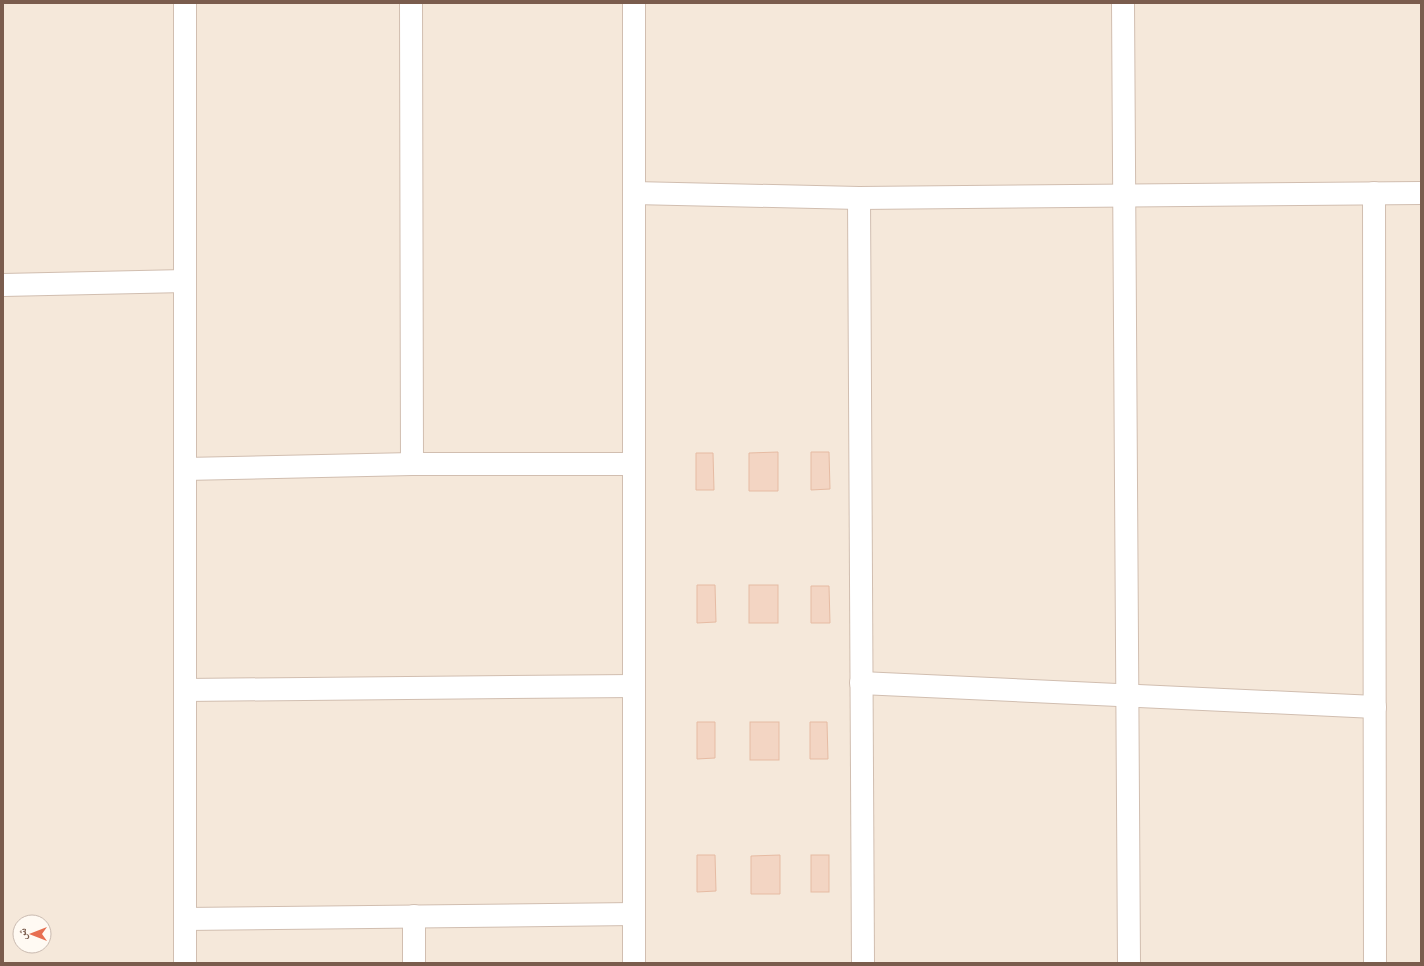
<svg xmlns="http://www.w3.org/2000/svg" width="1424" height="966" font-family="Overpass,'Noto Naskh Arabic',sans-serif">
<rect width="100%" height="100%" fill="#fdf6ec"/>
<path fill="#f5e8da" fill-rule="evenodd" d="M 3,3 L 1421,3 L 1421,963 L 3,963 ZM 20,922 L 44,922 L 44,946 L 20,946 Z"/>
<g fill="#f3d5c3" stroke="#e6bba3">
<polygon points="778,452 778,491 749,491 749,453"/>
<polygon points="811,452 829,452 830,489 811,490"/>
<polygon points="696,453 713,453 714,490 696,490"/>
<polygon points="697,585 715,585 716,622 697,623"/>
<rect x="749" y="585" width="29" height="38"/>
<polygon points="811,586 829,586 830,623 811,623"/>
<polygon points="697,722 715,722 715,758 697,759"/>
<rect x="750" y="722" width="29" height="38"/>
<polygon points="810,722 827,722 828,759 810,759"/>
<polygon points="697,855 715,855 716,891 697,892"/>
<polygon points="780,855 780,894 751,894 751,856"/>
<rect x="811" y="855" width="18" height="37"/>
</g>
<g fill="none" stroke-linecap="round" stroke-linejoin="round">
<defs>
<g id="minor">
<polyline points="185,3 185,963"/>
<polyline points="411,3 412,464"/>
<polyline points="634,3 634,963"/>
<polyline points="1123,3 1129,963"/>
<polyline points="634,193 859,198 1421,193"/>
<polyline points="1374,193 1375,963"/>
<polyline points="859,198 863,963"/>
<polyline points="3,285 185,281"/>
<polyline points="185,469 412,464 634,464"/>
<polyline points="861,683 1375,707"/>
<polyline points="185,690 634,686"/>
<polyline points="185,919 634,914"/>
<polyline points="414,963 414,916"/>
</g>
</defs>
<use href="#minor" stroke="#d1beb0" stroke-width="24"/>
<use href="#minor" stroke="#fff" stroke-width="22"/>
</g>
<rect width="1424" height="966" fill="none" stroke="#7a5c4d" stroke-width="8"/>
<g transform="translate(32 934) rotate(270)"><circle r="19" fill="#fffaf3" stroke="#cabbb1"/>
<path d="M0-3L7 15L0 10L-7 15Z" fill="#e76f51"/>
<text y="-6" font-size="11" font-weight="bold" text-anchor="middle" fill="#7a5c4d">ش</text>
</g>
</svg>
